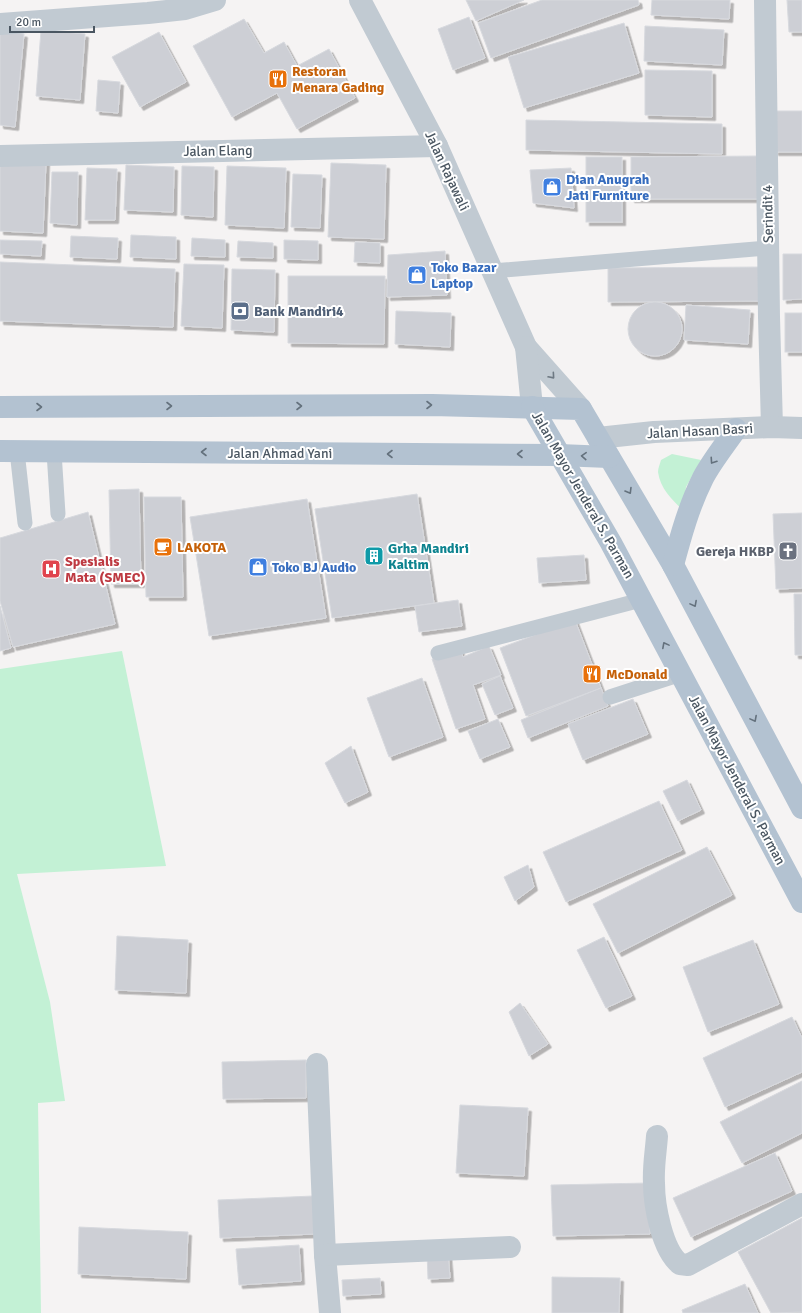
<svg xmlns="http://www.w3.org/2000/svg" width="802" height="1313" font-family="Signika,sans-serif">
<defs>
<filter id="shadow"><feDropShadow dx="3.5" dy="3.5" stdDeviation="0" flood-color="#0004"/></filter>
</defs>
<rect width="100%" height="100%" fill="#f5f3f3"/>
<g fill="#c3f1d5">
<path d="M 672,454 L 701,460 L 686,487 L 683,510 C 672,500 660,488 658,472 C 658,468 660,464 661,460 Z"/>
<polygon points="122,651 166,866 17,874 50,1002 65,1101 38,1103 41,1313 0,1313 0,669"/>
</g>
<g fill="#cdcfd5" stroke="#d7d9de" filter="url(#shadow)">
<polygon points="466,0 524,0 476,21"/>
<polygon points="542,0 638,0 639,5 491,58 478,23"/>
<polygon points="652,0 730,0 729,19 651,15"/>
<polygon points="787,0 802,0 802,32 789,32"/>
<polygon points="469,17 485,58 453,70 438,29"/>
<polygon points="244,19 264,53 284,42 297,66 329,49 355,98 297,129 277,93 232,117 193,46"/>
<polygon points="624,23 639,73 524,108 508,57"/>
<polygon points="645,26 724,30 722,65 644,61"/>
<polygon points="41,30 85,34 80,100 36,96"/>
<polygon points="0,31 24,34 15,127 0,125"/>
<polygon points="159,32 186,82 140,107 112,57"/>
<polygon points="645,70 712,71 712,117 645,115"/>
<polygon points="98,80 120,82 118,113 96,111"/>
<polygon points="774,111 802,111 802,152 775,152"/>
<polygon points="526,120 722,124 722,154 526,150"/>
<polygon points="760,156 760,199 631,199 631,157"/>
<rect x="586" y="157" width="36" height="65"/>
<polygon points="0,160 46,162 43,233 0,231"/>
<polygon points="331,163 386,165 384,239 328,237"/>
<polygon points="126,165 174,167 173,212 124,210"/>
<polygon points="182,166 214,167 213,217 181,215"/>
<polygon points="227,166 286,168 284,228 225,225"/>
<polygon points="87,168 117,169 115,220 85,220"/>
<polygon points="571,168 574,208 533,203 530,170"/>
<polygon points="52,172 78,172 77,225 50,223"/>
<polygon points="293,174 322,175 320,228 291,227"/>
<polygon points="131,235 176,237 176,259 130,257"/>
<polygon points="71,236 118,238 117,259 70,257"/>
<polygon points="192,238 225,240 225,257 191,256"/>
<polygon points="0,240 42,241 41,256 0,254"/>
<polygon points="284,240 318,241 318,260 284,259"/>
<polygon points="238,241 273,243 273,258 237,257"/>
<polygon points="355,242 380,243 380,263 354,262"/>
<polygon points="445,251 447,295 387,297 388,255"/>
<polygon points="783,254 802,254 802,299 783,300"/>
<polygon points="0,262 175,269 173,327 0,321"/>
<polygon points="184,264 224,265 222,328 181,326"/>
<polygon points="760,267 760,301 608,302 608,268"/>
<polygon points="232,269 275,270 274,332 231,330"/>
<polygon points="288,276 385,276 384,344 288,343"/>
<circle cx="655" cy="329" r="27"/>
<polygon points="686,305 750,310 748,344 684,340"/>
<polygon points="396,311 451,313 450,347 395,344"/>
<rect x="785" y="313" width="17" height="39"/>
<polygon points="139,489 141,584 111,584 109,490"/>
<polygon points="417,494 434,603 332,618 315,509"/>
<polygon points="144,497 181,497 183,597 146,597"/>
<polygon points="307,499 326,618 209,636 190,517"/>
<polygon points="88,512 115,624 13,647 0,601 0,538"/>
<polygon points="802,513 802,588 776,589 773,514"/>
<polygon points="584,555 586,580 539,583 537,558"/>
<polygon points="794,594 802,594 802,655 795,655"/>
<polygon points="458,600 462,626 419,632 415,606"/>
<polygon points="0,606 11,648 0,651"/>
<polygon points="575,620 601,688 526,716 500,648"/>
<polygon points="489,646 501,675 473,685 485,719 456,729 432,659 460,649 463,657"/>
<polygon points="500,676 513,708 495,715 482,684"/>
<polygon points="422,678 443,737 389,757 367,698"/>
<polygon points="601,688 608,706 528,738 521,720"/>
<polygon points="633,699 648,734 583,760 568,724"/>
<polygon points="498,719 510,747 480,759 468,731"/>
<polygon points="351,746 368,792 345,803 325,763"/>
<polygon points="687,780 701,810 678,821 663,791"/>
<polygon points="659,801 682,850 566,902 543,852"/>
<polygon points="707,847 732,895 618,953 593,904"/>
<polygon points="528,865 534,887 515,901 504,877"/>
<polygon points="117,936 188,940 186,993 115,990"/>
<polygon points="604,937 632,996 606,1008 577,950"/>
<polygon points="753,940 779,1004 708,1032 683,967"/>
<polygon points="520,1003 548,1044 529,1056 509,1012"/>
<polygon points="792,1017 802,1038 802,1072 725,1107 703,1058"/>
<polygon points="306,1060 306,1098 223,1099 222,1062"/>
<polygon points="802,1081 802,1133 742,1163 720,1122"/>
<polygon points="460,1105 528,1108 524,1176 456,1173"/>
<polygon points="775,1153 792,1191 691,1237 673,1198"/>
<polygon points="648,1183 650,1234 553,1236 551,1185"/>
<polygon points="313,1196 315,1234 220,1238 218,1200"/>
<polygon points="802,1218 802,1312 771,1313 738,1252"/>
<polygon points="79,1227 188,1232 186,1279 78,1274"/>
<polygon points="299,1245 301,1281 239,1285 236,1249"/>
<polygon points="448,1252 450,1278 428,1279 427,1253"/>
<polygon points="552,1277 620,1278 619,1313 552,1313"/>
<polygon points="380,1278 381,1294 343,1296 342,1280"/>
<polygon points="745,1284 758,1313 683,1313 682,1310"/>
</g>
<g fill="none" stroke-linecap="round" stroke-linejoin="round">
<g stroke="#c1cad2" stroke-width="15">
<polyline points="492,271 768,248"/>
<polyline points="17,451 25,523"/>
<polyline points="54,452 58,514"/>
<polyline points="438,653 641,600"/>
<polyline points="610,697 681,674"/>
</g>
<g stroke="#c1cad2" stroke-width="22">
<polyline points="765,0 769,317 772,427"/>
<polyline points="0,24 148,13 185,9 215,0"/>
<polyline points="0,156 437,146"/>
<polyline points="317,1064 325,1255 330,1313"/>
<path d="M 657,1136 C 656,1151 653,1167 654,1183 C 654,1205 662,1250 680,1264 L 688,1265 L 802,1204"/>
<polyline points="325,1255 510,1247"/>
</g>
<g stroke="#c1cad2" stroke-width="22">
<polyline points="360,0 437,146 526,347 581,409"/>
<polyline points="526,347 532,407"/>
<polyline points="598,438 654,432 772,427 802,428"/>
</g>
<g stroke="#b3c2d1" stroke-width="22">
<polyline points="0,407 432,405 581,409 673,565 802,808"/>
<polyline points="532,407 611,543 802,902"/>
<polyline points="0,451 559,455 609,457"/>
<path d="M 673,565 C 681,535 689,506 703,478 C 712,461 725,445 736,429"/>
</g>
</g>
<defs><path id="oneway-chevron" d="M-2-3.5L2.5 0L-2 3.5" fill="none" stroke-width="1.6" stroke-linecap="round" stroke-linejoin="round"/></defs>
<use stroke="#6e7983" href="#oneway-chevron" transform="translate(552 376) rotate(49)"/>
<g stroke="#64717d">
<use href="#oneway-chevron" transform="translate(429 405)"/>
<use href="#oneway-chevron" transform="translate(169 406)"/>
<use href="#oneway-chevron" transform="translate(299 406)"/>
<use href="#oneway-chevron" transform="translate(39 407)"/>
<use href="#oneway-chevron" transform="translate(204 452) rotate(-180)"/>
<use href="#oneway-chevron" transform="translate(390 454) rotate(-180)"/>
<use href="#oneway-chevron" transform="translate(520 454) rotate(-180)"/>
<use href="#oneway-chevron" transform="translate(584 456) rotate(-177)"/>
<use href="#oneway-chevron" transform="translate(713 461) rotate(124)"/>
<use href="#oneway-chevron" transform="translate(629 491) rotate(59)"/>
<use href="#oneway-chevron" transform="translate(694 604) rotate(62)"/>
<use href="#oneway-chevron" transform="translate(665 645) rotate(-118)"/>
<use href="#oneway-chevron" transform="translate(754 719) rotate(62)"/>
</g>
<defs>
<symbol id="restaurant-square" viewBox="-11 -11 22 22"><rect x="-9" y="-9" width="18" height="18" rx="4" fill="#e8710a" stroke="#fff"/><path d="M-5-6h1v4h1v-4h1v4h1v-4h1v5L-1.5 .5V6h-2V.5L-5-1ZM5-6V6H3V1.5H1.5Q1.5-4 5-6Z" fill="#fff"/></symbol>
<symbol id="shop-square" viewBox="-11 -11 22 22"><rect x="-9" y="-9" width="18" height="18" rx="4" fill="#3f7fe0" stroke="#fff"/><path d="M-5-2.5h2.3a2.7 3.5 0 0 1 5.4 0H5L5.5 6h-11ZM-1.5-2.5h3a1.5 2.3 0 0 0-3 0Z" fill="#fff"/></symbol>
<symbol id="bank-square" viewBox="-11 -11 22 22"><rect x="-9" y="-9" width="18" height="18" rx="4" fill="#5c6f8a" stroke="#fff"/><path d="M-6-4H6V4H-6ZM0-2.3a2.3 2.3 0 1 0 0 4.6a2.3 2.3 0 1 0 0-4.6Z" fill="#fff"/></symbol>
<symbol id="cafe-square" viewBox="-11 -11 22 22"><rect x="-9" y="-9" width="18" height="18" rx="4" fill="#e8710a" stroke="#fff"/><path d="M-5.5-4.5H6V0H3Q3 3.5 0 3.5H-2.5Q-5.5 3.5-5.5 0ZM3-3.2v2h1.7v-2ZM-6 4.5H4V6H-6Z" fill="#fff"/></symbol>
<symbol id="church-square" viewBox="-11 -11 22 22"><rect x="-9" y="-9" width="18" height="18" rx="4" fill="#6b7280" stroke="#fff"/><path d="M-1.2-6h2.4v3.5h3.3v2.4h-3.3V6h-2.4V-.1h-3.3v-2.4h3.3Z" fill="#fff"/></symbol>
<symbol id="building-square" viewBox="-11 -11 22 22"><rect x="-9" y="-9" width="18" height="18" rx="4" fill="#0f9aa8" stroke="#fff"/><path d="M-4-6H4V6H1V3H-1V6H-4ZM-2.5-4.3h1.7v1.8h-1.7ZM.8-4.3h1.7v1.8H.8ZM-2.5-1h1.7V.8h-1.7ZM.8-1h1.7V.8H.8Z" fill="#fff"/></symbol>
<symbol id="hospital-square" viewBox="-11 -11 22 22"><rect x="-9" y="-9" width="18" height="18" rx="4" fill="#e0444e" stroke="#fff"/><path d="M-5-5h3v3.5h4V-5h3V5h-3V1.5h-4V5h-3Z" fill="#fff"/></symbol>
</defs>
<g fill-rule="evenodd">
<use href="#restaurant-square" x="267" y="68" width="22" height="22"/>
<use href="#shop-square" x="541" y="176" width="22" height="22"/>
<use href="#shop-square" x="406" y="264" width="22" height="22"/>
<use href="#bank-square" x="229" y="300" width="22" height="22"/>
<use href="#cafe-square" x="152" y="536" width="22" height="22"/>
<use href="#church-square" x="777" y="540" width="22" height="22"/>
<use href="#building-square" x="363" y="545" width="22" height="22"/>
<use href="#shop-square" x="247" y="556" width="22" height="22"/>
<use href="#hospital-square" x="40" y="558" width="22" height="22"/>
<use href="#restaurant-square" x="581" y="663" width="22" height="22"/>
</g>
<g text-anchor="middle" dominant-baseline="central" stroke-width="4" stroke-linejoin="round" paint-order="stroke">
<g font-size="14" font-weight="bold" fill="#c56008" stroke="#fff" text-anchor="start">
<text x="292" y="71">Restoran<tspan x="292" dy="16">Menara Gading</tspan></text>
<text x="177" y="547">LAKOTA</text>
<text x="606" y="674">McDonald</text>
</g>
<g font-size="14" fill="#4a5661" stroke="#fff">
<text transform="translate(218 151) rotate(-1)">Jalan Elang</text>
<text transform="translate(447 171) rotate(65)">Jalan Rajawali</text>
<text transform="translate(768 214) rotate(-91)">Serindit 4</text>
<text transform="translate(700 431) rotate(-3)">Jalan Hasan Basri</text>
<text x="280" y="453">Jalan Ahmad Yani</text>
<text transform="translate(583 495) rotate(60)">Jalan Mayor Jenderal S. Parman</text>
<text transform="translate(737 780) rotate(62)">Jalan Mayor Jenderal S. Parman</text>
</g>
<g font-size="14" font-weight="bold" fill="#366cbe" stroke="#fff" text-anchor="start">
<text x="566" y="179">Dian Anugrah<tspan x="566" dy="16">Jati Furniture</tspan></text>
<text x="431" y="267">Toko Bazar<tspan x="431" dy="16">Laptop</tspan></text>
<text x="272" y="567">Toko BJ Audio</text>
</g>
<g font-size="14" font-weight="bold" fill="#4e5e75" stroke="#fff" text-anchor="start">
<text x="254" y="311">Bank Mandiri4</text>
</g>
<g font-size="14" font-weight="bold" fill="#0d838f" stroke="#fff" text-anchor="start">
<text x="388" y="548">Grha Mandiri<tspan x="388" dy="16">Kaltim</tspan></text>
</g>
<g font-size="14" font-weight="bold" fill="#5b616d" stroke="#fff" text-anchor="end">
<text x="774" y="551">Gereja HKBP</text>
</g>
<g font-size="14" font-weight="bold" fill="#be3a42" stroke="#fff" text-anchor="start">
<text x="65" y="561">Spesialis<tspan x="65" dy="16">Mata (SMEC)</tspan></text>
</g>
</g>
<path d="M10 26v6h84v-6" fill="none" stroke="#4a5661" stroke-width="2"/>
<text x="16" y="26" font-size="12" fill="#4a5661" stroke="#ffffff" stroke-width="3" paint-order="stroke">20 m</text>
</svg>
